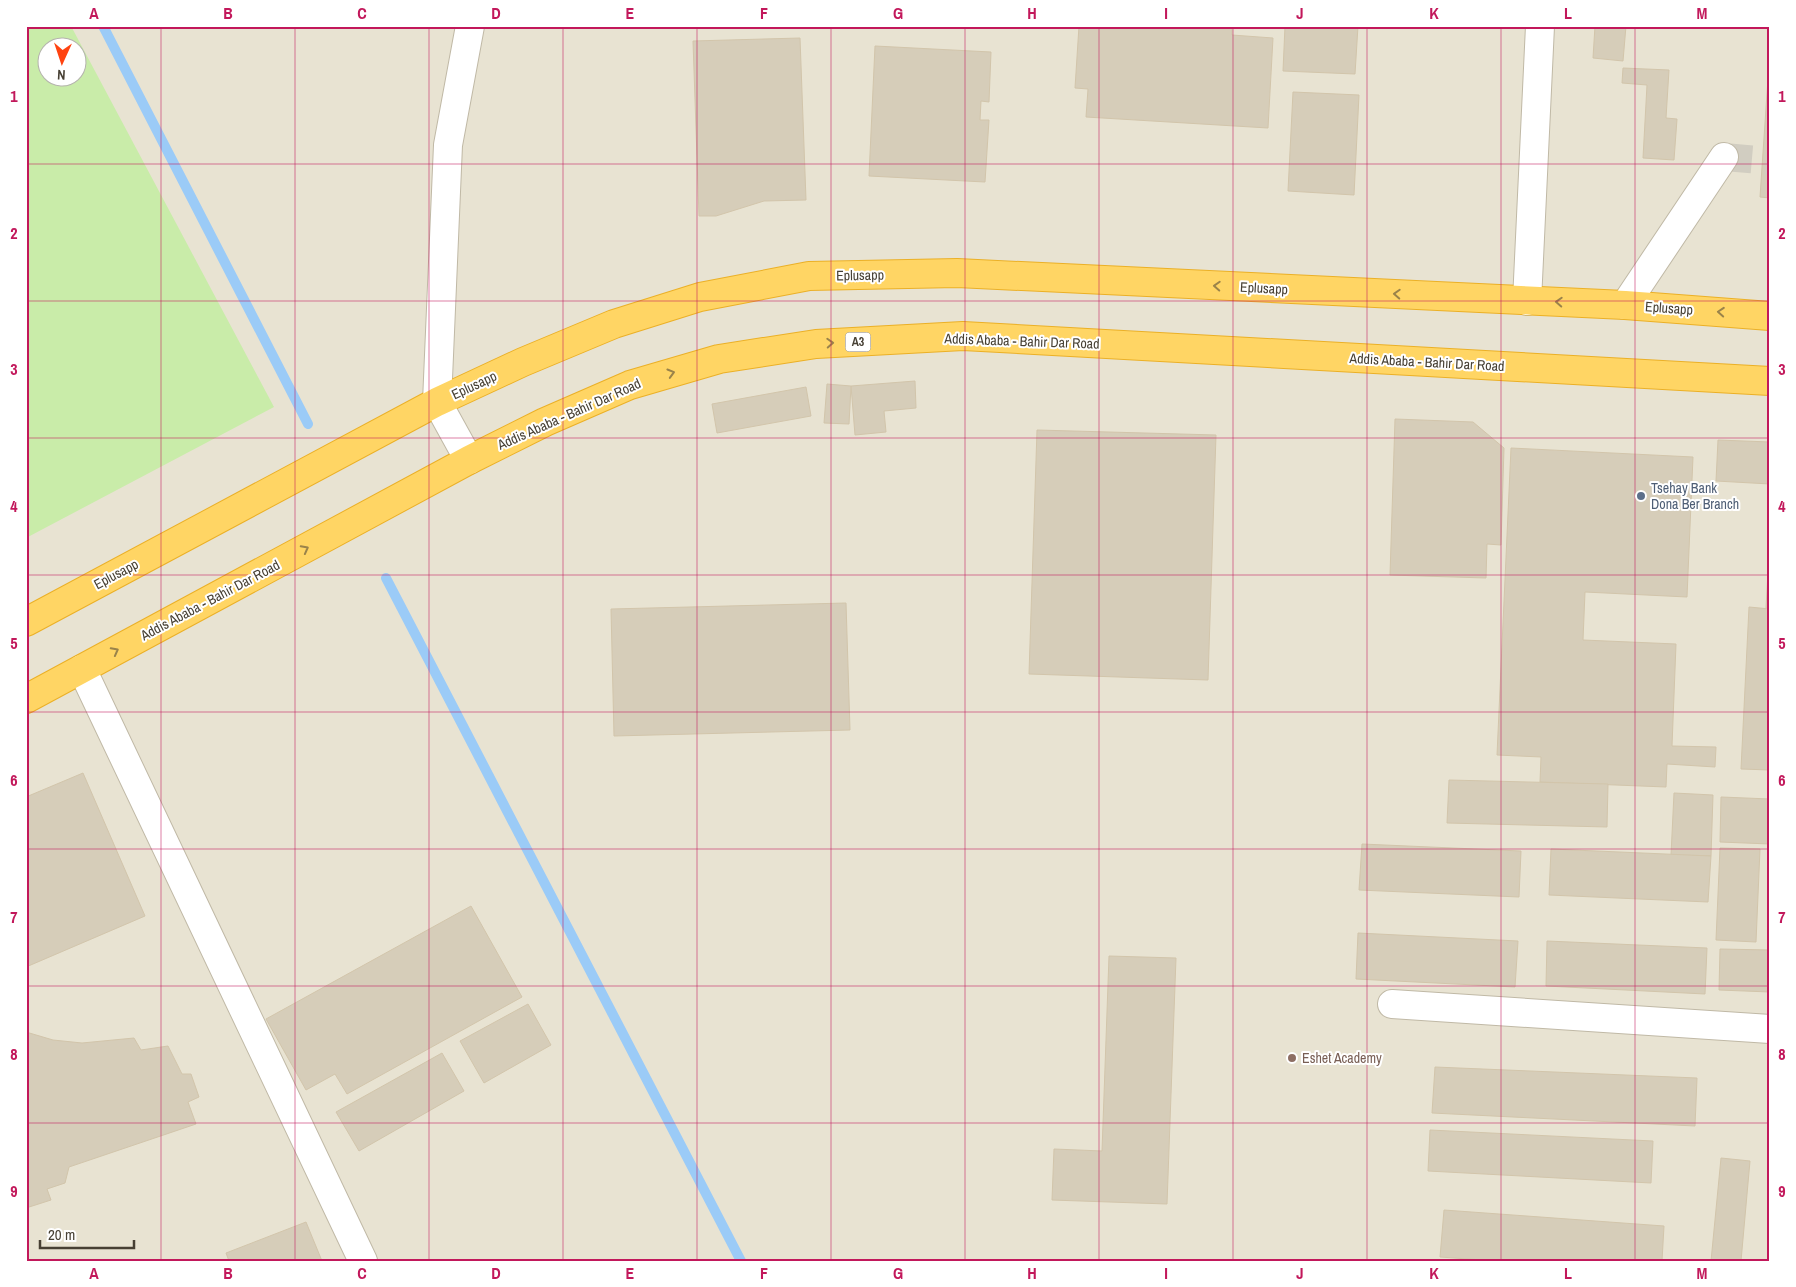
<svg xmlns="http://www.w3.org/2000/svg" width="1796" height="1287" font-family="'Archivo Narrow',sans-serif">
<rect width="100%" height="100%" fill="#f4f0e4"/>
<path fill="#e8e3d2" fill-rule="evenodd" d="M 26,26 L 1770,26 L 1770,1261 L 26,1261 ZM 48,48 L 78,48 L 78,78 L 48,78 Z"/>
<path fill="#c9eca9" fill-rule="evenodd" d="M 26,26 L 71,26 L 274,407 L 26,538 ZM 48,48 L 78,48 L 78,78 L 48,78 Z"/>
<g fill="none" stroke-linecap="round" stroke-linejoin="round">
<g stroke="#9bcbf7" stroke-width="10">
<polyline points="103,26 308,424"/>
<polyline points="386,578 741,1261"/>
</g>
</g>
<g fill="#d6cdb9" stroke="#d2c5ab">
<polygon points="1079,26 1232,26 1232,35 1273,38 1268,128 1086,117 1088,89 1075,88"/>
<polygon points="1285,26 1358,26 1355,74 1283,71"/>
<polygon points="1595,26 1626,26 1623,61 1593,58"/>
<polygon points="800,38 806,200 764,201 716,216 699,216 693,41"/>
<polygon points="875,46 991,52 989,102 981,101 980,120 989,120 985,182 869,176"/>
<polygon points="1770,49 1770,198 1760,197"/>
<polygon points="1623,68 1669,70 1666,118 1677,119 1674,160 1643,158 1647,85 1622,83"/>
<polygon points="1293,92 1359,95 1354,195 1288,191"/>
<polygon points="915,381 916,408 884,411 886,432 855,435 851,386"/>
<polygon points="827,384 851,386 849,424 824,423"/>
<polygon points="806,387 811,416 717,433 712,404"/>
<polygon points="1395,419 1473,422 1504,448 1501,545 1487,544 1486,578 1390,575"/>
<polygon points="1037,430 1216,435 1208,680 1029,674"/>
<polygon points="1718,440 1770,442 1770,484 1716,481"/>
<polygon points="1511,448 1693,457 1687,597 1585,592 1583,640 1676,644 1672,746 1716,747 1715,767 1667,764 1666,787 1540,782 1541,757 1497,755"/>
<polygon points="1768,572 1770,573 1770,609 1766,608"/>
<polygon points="846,603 850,730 614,736 611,609"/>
<polygon points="1749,607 1770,609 1770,770 1741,769"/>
<polygon points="83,773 145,916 26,967 26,797"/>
<polygon points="1449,780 1608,784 1607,827 1447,823"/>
<polygon points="1674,793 1713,795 1711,856 1671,855"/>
<polygon points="1721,797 1770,799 1770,844 1720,842"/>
<polygon points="1362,844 1521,851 1519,897 1359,890"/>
<polygon points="1720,848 1760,849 1756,942 1716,940"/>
<polygon points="1551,849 1711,856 1708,902 1549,895"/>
<polygon points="471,906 522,997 347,1094 335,1074 306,1090 266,1019"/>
<polygon points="1358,933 1518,941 1515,987 1356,979"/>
<polygon points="1547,941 1707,948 1705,994 1546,986"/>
<polygon points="1720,949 1770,950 1770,992 1719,990"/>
<polygon points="1109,956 1176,958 1167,1204 1052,1200 1054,1149 1102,1151"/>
<polygon points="528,1004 551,1045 484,1083 460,1041"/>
<polygon points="26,1032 53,1040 82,1043 134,1038 141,1050 168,1046 182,1074 191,1074 199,1097 188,1102 196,1124 69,1167 65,1183 47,1189 51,1200 26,1208"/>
<polygon points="442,1053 464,1091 359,1151 336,1112"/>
<polygon points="1435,1067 1697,1078 1695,1126 1432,1113"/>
<polygon points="1430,1130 1653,1141 1651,1183 1428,1171"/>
<polygon points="1721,1158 1750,1161 1741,1261 1711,1261"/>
<polygon points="1444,1210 1664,1226 1662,1261 1496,1261 1440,1257"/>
<polygon points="306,1222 322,1261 229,1261 226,1253"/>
</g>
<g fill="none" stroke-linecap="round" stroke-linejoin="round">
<polyline stroke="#d1cdc1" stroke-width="28" stroke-dasharray="28 14" stroke-linecap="butt" points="1724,157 1770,161"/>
<defs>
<g id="minor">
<polyline points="1527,301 1540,26"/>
<polyline points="1625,305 1724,157"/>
<polyline points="469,460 437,402 448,145 470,26"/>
<polyline points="82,669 363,1261"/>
<polyline points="1392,1004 1770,1029"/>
</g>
<g id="highway">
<polyline points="26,622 437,402 523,362 614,324 700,297 809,276 957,273 1625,305 1770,316"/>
<polyline points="26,699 469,460 545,422 630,385 719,359 816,344 963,336 1770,381"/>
</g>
</defs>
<use href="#minor" stroke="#c0b9a6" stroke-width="30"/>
<use href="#highway" stroke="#ebb027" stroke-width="30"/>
<use href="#minor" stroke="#fff" stroke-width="28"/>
<use href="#highway" stroke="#ffd564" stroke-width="28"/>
</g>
<defs><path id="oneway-chevron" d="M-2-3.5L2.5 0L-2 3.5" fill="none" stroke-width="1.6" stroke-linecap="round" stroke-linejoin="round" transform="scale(1.25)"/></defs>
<g stroke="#9a834a">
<use href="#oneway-chevron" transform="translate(1217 286) rotate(-177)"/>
<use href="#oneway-chevron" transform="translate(1397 294) rotate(-177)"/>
<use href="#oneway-chevron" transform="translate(1559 302) rotate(-177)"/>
<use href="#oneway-chevron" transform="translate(1721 312) rotate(-176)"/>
<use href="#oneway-chevron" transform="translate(830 343) rotate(-3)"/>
<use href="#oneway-chevron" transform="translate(671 373) rotate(-16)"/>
<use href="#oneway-chevron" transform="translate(305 549) rotate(-28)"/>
<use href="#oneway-chevron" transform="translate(115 651) rotate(-28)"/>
</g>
<path fill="none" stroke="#c2185b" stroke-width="1" stroke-opacity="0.55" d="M 161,26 L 161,1261M 295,26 L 295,1261M 429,26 L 429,1261M 563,26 L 563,1261M 697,26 L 697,1261M 831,26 L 831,1261M 965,26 L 965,1261M 1099,26 L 1099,1261M 1233,26 L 1233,1261M 1367,26 L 1367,1261M 1501,26 L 1501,1261M 1635,26 L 1635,1261M 26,164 L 1770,164M 26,301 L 1770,301M 26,438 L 1770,438M 26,575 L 1770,575M 26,712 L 1770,712M 26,849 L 1770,849M 26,986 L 1770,986M 26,1123 L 1770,1123"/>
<circle fill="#5c6f8a" stroke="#fff" stroke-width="2" cx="1641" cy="496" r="5"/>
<circle fill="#8d6e63" stroke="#fff" stroke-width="2" cx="1292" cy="1058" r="5"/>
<g text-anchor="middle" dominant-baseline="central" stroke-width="4" stroke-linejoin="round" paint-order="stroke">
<rect fill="#fff" stroke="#7e7971" stroke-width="1" x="845.5" y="332.5" width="25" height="19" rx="4"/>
<g font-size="12" font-weight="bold" fill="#474034">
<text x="858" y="342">A3</text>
</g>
<g font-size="14" fill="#474034" stroke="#fff">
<text transform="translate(860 275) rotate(-1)">Eplusapp</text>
<text transform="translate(1264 288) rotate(3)">Eplusapp</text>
<text transform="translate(1669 308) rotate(4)">Eplusapp</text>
<text transform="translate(1022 341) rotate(2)">Addis Ababa - Bahir Dar Road</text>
<text transform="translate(1427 362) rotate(3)">Addis Ababa - Bahir Dar Road</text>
<text transform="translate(474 385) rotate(-25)">Eplusapp</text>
<text transform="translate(569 414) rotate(-24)">Addis Ababa - Bahir Dar Road</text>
<text transform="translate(116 574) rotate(-28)">Eplusapp</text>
<text transform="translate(210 600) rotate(-28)">Addis Ababa - Bahir Dar Road</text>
</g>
<g font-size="14" fill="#4e5e75" stroke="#fff" text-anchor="start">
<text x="1651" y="488">Tsehay Bank<tspan x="1651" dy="16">Dona Ber Branch</tspan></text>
</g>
<g font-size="14" fill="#785e54" stroke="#fff" text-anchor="start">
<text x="1302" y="1058">Eshet Academy</text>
</g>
</g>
<rect width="1796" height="1287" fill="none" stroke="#ffffff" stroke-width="55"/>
<g transform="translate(62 62) rotate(183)"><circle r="24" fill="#ffffff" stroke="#b5b3ae"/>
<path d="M0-4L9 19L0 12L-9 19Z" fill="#ff4310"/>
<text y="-8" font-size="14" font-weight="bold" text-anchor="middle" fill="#474034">N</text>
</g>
<path d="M40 1240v8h94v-8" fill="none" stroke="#474034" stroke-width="2.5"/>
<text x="48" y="1240" font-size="15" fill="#474034" stroke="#ffffff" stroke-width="4" paint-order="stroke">20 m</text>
<rect x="28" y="28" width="1740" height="1232" fill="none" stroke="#c2185b" stroke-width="2"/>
<g font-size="16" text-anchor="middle" font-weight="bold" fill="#c2185b">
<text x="94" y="19">A</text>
<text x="228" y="19">B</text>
<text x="362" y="19">C</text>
<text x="496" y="19">D</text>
<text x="630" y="19">E</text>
<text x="764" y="19">F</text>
<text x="898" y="19">G</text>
<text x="1032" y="19">H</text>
<text x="1166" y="19">I</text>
<text x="1300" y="19">J</text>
<text x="1434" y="19">K</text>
<text x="1568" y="19">L</text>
<text x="1702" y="19">M</text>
<text x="14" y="102">1</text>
<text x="1782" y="102">1</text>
<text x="14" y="239">2</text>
<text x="1782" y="239">2</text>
<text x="14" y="375">3</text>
<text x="1782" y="375">3</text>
<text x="14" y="512">4</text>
<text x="1782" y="512">4</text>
<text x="14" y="649">5</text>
<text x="1782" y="649">5</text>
<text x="14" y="786">6</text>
<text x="1782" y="786">6</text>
<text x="14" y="923">7</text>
<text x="1782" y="923">7</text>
<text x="14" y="1060">8</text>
<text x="1782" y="1060">8</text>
<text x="14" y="1197">9</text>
<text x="1782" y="1197">9</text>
<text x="94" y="1279">A</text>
<text x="228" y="1279">B</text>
<text x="362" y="1279">C</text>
<text x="496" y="1279">D</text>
<text x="630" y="1279">E</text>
<text x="764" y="1279">F</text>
<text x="898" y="1279">G</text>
<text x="1032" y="1279">H</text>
<text x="1166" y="1279">I</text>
<text x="1300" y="1279">J</text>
<text x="1434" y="1279">K</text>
<text x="1568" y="1279">L</text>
<text x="1702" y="1279">M</text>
</g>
</svg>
